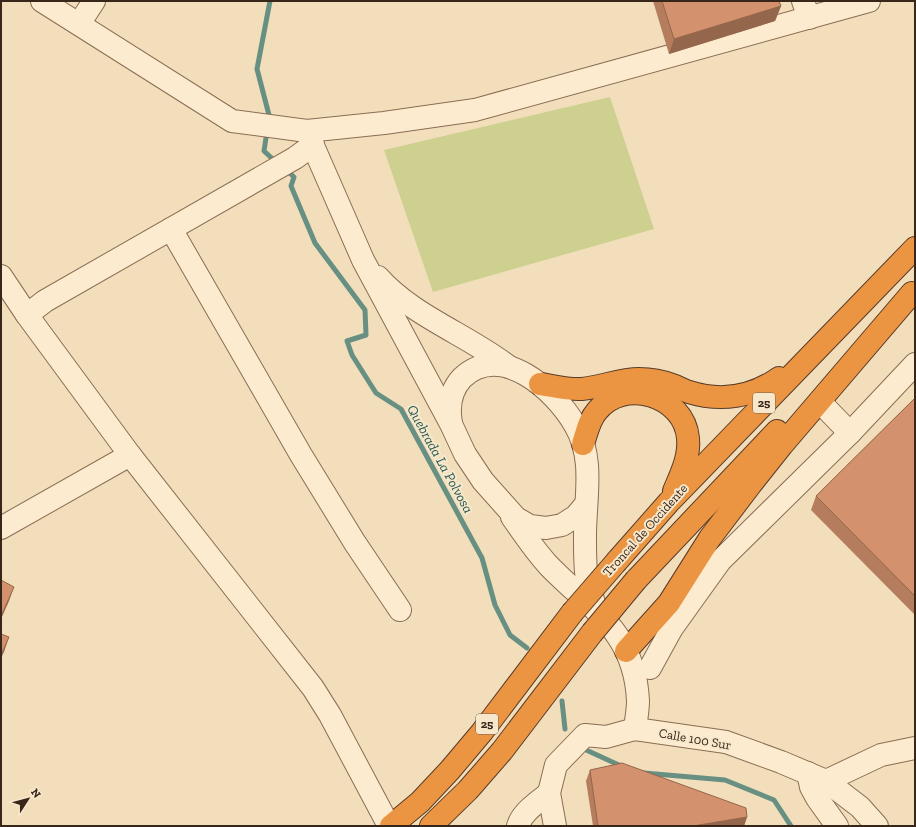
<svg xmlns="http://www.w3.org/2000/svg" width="916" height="827" font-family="'Zilla Slab',serif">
<rect width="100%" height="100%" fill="#f2debb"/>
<polygon fill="#cdd08f" points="610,97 654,229 433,292 384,150"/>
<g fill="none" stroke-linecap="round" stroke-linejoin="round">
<g stroke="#679083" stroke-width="5">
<polyline points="268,121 269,115 257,69 270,1"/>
<polyline points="267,131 264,151 277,163"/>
<polyline points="285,169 294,177 291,186 315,243 365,310 366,335 347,341 352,355 376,393 401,409 482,558 495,605 510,635 527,648"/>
<polyline points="562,701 565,729"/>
<polyline points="584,749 621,766"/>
<polyline points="644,773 725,780 774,800 791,826"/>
</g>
<defs>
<g id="minor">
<polyline points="42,1 232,121 307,131 384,123 475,110 869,1"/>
<polyline points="803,1 809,18"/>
<polyline points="79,24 94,1"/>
<polyline points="307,132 363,260 451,424 465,454 483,481 516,518 530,526 546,528 562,525 576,516 586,504"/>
<polyline points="313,145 295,158 45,301 27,315 130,455 313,688 330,715 389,826"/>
<polyline points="171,229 301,455 355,543 400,610"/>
<polyline points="1,276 27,315"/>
<path d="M 378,277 C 412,316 470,336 509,367"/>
<polyline points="820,402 850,433 915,364"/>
<path d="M 451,423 C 448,406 450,391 462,378 C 501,341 555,390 575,425 C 596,460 584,502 585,541 C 585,554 585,568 587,580 C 590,590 593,600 596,609"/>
<path d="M 512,517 C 523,533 535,551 549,566 C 592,610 635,632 638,701 C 638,710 636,720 635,729"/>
<polyline points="1,528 130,455"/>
<polyline points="650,668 672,628 720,561 850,433"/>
<polyline points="808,773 811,787 817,798 837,826"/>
<polyline points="826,781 881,755 915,748"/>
<path d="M 518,826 C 522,812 538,802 549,793"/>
<polyline points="555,826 549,793 556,765 585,735 606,737 635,729 726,742 781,762 826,781 860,807 877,826"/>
</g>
<g id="highway">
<path d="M 540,384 C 554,386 568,390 582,389 C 602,387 620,379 639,379 C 650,379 662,381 672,385 C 678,387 683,390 689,392 C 721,402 752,397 779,378"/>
<path d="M 583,444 C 587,432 589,420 597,411 C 624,377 684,395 688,438 C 690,457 681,474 674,491"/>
<polyline points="617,561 669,502 915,248"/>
<polyline points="636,580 777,431"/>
<polyline points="626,651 669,603 710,538 751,484 782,445 912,293"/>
<polyline points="391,826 420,802 450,770 482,732 572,613"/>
<polyline points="431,826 468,790 502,751 592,633"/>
</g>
</defs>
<use href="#minor" stroke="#8a6d54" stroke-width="24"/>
<use href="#highway" stroke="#573b29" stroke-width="24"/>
<use href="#minor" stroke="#fcebcf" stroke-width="22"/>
<use href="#highway" stroke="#eb9542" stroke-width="22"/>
<defs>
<g id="highway-bridge">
<polyline points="572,613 617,561"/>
<polyline points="592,633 636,580"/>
</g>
</defs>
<use href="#highway-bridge" stroke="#573b29" stroke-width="24" stroke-linecap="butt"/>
<use href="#highway-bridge" stroke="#eb9542" stroke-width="22"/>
</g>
<g fill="#b57d5e">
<polygon points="653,1 779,1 781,6 775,21 669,54"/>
<polygon points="915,398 915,615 811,510 816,496"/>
<polygon points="590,770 747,817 744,826 593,826 586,781"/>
</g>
<g fill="#94664c">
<polygon points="781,6 775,21 669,54 674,39"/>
<polygon points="14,587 9,601 1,619 1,616"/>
<polygon points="9,637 4,652 1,658 1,655"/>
<polygon points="747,817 744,826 693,826"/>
</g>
<g fill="#d3916d" stroke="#94664c">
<polygon points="662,1 779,1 781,6 674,39"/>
<polygon points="915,398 915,596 816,496"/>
<polygon points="1,580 14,587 1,616"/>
<polygon points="1,634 9,637 1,655"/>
<polygon points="622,763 746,808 747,817 693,826 598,826 590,770"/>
</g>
<g text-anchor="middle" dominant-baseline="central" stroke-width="4" stroke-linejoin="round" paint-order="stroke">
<g fill="#f8e8cb" stroke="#72604f" stroke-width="1">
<rect x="753" y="393" width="22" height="20" rx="3"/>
<rect x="476" y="714" width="22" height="20" rx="3"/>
</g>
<g font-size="12" font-weight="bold" fill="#38261a">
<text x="764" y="403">25</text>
<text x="487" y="724">25</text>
</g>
<g font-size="13" fill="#38261a" stroke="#f8e8cb">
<text transform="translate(645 530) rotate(-48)">Troncal de Occidente</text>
<text transform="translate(695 739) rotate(10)">Calle 100 Sur</text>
</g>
<g font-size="14" font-style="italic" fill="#285953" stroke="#f8e8cb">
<text transform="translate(440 459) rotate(61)">Quebrada La Polvosa</text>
</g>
</g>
<rect width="916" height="827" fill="none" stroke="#38261a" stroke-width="4"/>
<g transform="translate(28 799) rotate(54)" stroke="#f8e8cb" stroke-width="3" paint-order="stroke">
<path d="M0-3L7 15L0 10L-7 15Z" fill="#38261a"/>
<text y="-6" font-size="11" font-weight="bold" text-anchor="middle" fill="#38261a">N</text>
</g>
</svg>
